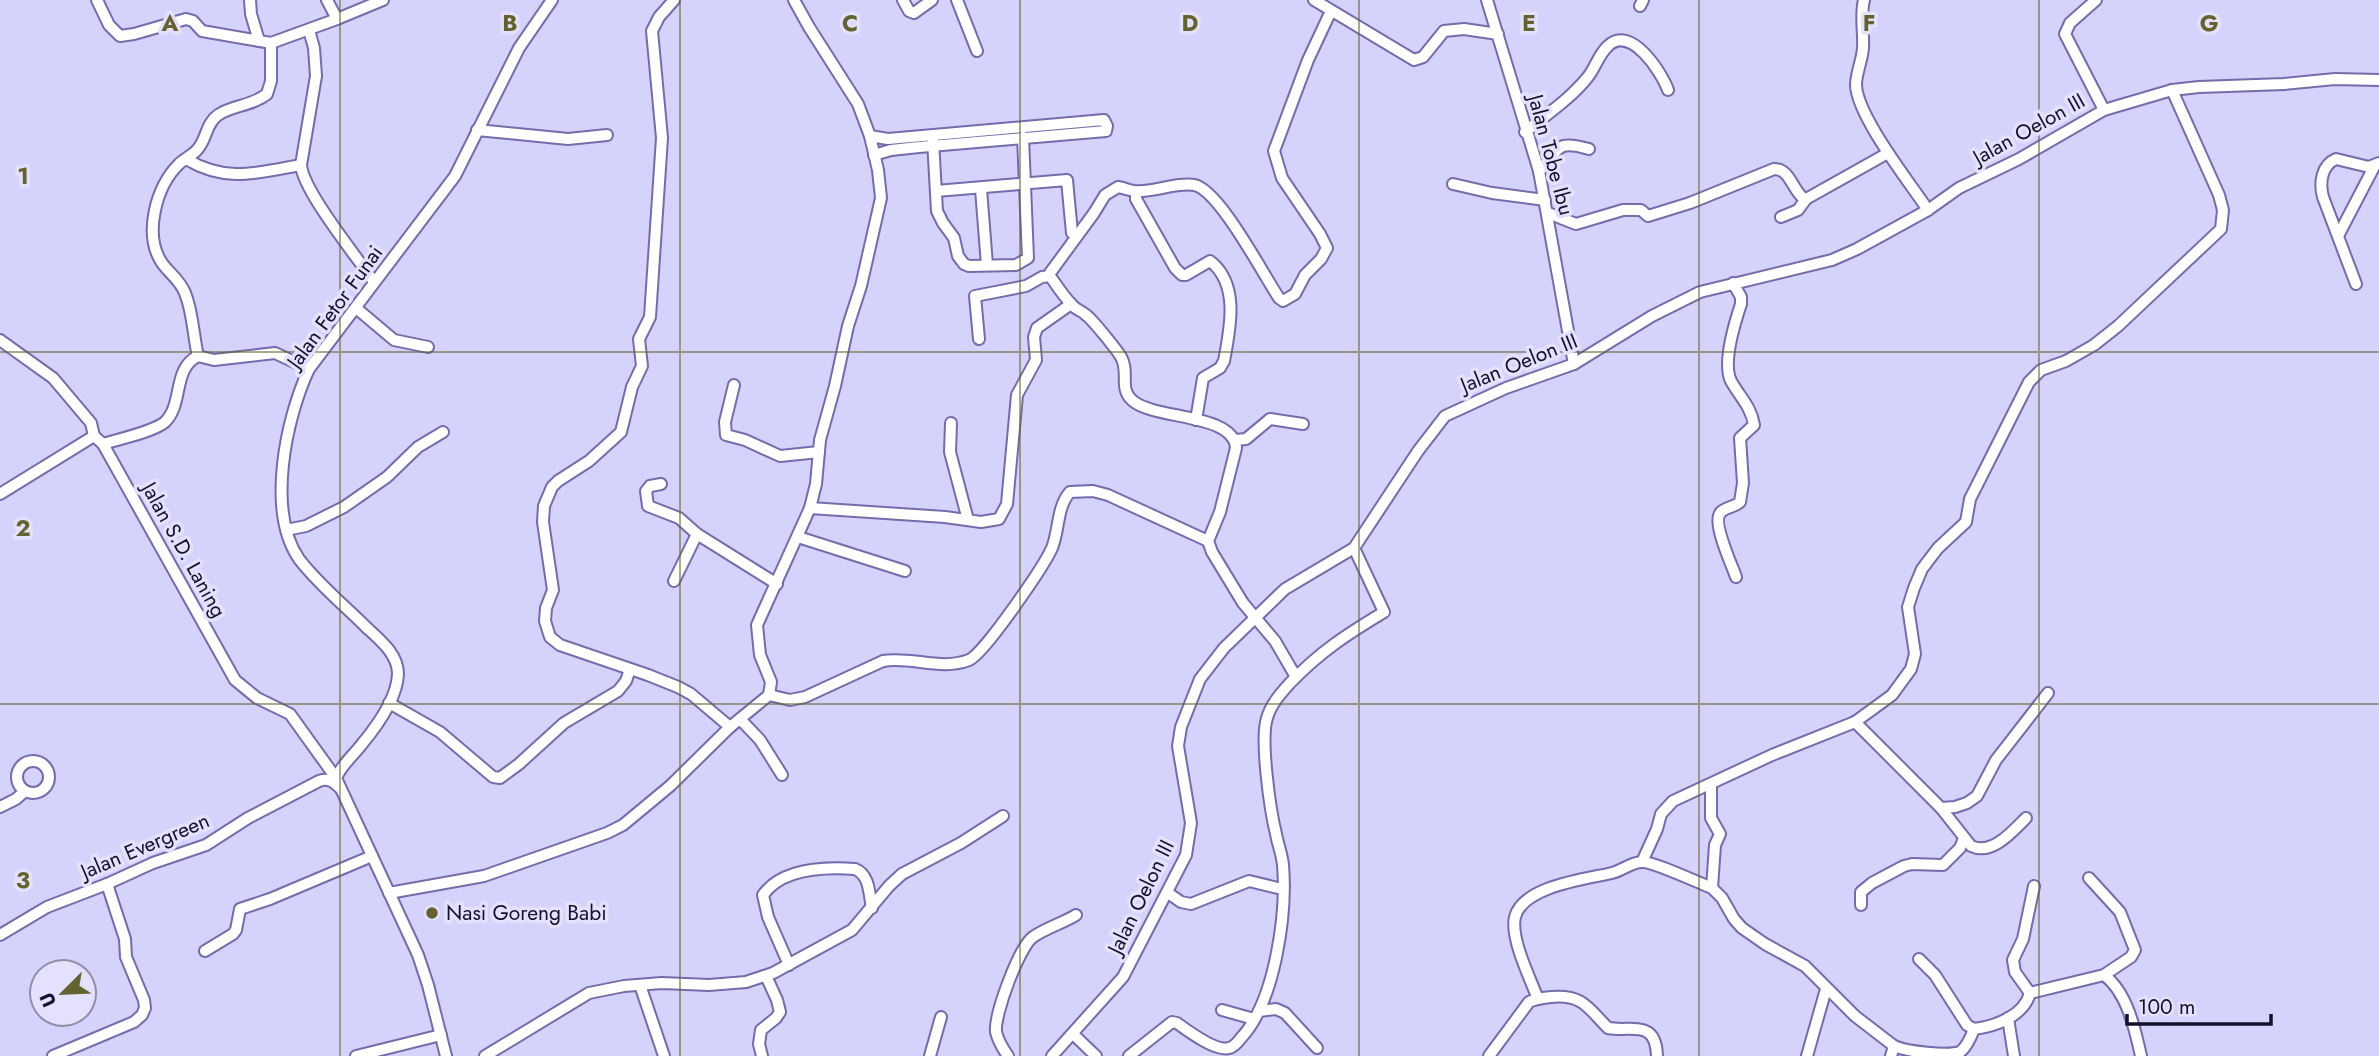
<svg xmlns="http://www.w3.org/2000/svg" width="2379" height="1056" font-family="Jost,sans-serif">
<rect width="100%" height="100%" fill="#d5d2fc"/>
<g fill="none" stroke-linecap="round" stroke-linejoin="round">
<defs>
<g id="minor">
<polyline points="97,0 109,25 120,36 134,34 186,19 193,21 202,31 271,43 337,19 327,0"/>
<polyline points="250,0 251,14 259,41"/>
<polyline points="674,0 659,17 652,31 662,138 650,317 639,339 642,366 632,387 621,432 589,461 558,481 552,487 544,506 543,522 553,590 546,608 545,621 550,637 560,645 648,675 678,687 691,694 730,727"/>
<polyline points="903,0 909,11 914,13 932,0"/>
<polyline points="957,0 977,51"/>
<polyline points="1314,0 1414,60 1423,57 1444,31 1464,29 1498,34"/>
<polyline points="1487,0 1539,171 1574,364"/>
<path d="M 1864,0 C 1860,16 1864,32 1863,48 C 1862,61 1856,73 1856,85 C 1857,116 1910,183 1928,210"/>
<polyline points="2096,0 2070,23 2065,34 2104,110"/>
<polyline points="1640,6 1643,0"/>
<polyline points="337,19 383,0"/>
<path d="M 309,30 L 314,48 L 316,76 L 301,165 C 303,191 357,257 374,282"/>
<path d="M 271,43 L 271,81 L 267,94 C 252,106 233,105 218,115 C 205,124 207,141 196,151 C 191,156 184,159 179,164 C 156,186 143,235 162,263 C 169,273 180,280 185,293 C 193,312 193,335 198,356 L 214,360 L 275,353 L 309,369"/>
<polyline points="477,130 568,139 607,135"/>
<path d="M 1525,132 C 1546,115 1570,99 1587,78 C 1595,69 1598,55 1608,46 C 1630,24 1661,71 1668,90"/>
<polyline points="870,136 888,139 1104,120 1107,126 1106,131 919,147 891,150 874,155"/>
<polyline points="933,140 937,211 943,223 954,238 958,256 964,264 969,266 1016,265 1028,258 1023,137"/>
<path d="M 186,159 C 226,183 257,173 301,165"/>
<path d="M 1539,171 C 1560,150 1554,139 1589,149"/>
<polyline points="1453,184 1492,193 1545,200"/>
<polyline points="981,189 987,265"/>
<polyline points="936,191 1067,180 1072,233"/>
<path d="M 1136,192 L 1136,199 L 1175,268 L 1182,275 L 1186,275 L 1210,261 C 1240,284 1230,329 1224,361 L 1220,368 L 1203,378 L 1196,420"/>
<path d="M 1548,213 L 1576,224 L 1623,210 L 1641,210 L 1648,216 L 1690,203 L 1774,169 C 1790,169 1792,189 1803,198 L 1806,199 L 1888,153"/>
<polyline points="1781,217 1798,210 1806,199"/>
<polyline points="2338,236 2375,165"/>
<path d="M 1050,276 C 1057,286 1064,297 1073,306 C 1077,310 1082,311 1086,315 C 1092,319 1117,350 1121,357 C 1130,372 1118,389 1133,401 C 1156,420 1234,413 1236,448 L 1220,512 L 1208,541 L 1212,552 L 1243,603 L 1275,641 L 1296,677"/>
<path d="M 1733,283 L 1741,297 L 1741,304 C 1735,322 1722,363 1731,381 C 1739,396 1751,406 1754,425 L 1740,438 L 1743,483 L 1740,502 C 1735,507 1726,507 1721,512 C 1711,521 1732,565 1736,577"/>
<path d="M 2356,284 L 2323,197 C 2319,182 2322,165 2336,159 L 2369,167 L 2379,163"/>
<polyline points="356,308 394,340 428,347"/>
<path d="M 979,339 L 975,296 L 1026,286 L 1042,277 L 1050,276 L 1050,273 L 1094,213 L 1105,195 L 1118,187 C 1124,188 1128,190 1134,191 C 1153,193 1175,182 1194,185 C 1219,189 1264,276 1279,298 L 1283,301 L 1295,294 L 1305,275 L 1321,259 L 1327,248 L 1320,234 L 1282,178 L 1274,151 L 1308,60 L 1331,11"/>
<polyline points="0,340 53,378 91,423 94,436 103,444 235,680 257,698 290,714 336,778"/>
<polyline points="734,385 725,422 726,435 745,440 780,456 819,452"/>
<polyline points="951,423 950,452 968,520"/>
<polyline points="1235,440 1246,439 1270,419 1303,424"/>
<path d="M 103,444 C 119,439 153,432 165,422 C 184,403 172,369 198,356"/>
<polyline points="661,484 650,486 646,491 648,506 679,518 697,534"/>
<polyline points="0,494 94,436"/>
<polyline points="810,508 945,517 981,522 999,519 1007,504 1017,395 1036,360 1034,337 1037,328 1071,304"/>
<polyline points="286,530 306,526 344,507 387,477 418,447 443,432"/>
<polyline points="798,537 905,571"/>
<polyline points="674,581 697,534 777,584"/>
<path d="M 769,695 L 790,700 L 805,697 L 883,661 C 911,656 941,671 969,660 C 984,654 1044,566 1052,548 C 1059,531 1057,506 1070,492 L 1093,491 L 1108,495 L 1208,541"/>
<polyline points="389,703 440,732 493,777 500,778 519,764 564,723 618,691 626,681 630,669"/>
<polyline points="740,719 760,740 782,775"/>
<circle cx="33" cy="777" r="16"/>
<polyline points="1711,784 1711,818 1720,834 1715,845 1712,888"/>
<polyline points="0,807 16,799 25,791"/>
<polyline points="1941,808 1955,807 1967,803 1977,796 1996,760 2048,693"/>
<path d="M 2026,818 C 2013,831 1992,856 1971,846 L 1941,808 L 1855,722 L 1892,695 L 1911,669 L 1915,654 L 1908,607 L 1914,588 L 1922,569 L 1938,548 L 1966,522 L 1970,499 L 2029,382 L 2041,370 L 2066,361 L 2094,345 L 2118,326 L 2221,229 L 2223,210 L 2219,195 L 2172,90"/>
<polyline points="1642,862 1657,829 1661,814 1673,801 1772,755 1855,722"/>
<polyline points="2089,878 2120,912 2135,950 2131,957 2104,975"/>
<polyline points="389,893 484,876 607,833 623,825 670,786 730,727 769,695 771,682 760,655 757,625 810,508 816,484 820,440 835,386 848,326 861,286 881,198 878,170 870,136 858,104 809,27 794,0"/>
<polyline points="1168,893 1181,902 1191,904 1249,881 1282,889"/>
<polyline points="1861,905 1861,892 1872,883 1904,866 1912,864 1943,865 1960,848 1964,838"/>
<path d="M 0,935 L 47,907 L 107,884 L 153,863 L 206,845 L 248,818 L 319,781 C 328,778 333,781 340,788"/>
<polyline points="205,951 233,934 236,930 240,909 270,899 372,856"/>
<path d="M 1919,959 L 1935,975 L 1967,1025 L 1974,1029 C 1996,1026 2024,1016 2030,993 L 2104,975 C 2127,992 2135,1029 2141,1056"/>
<path d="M 789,965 L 768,917 L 763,895 C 782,868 826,867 855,869 C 870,875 869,894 872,908"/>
<polyline points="640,985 664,1056"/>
<polyline points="2030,993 2015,972 2013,960 2023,939 2034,886"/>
<path d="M 1538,999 C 1530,978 1510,938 1515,917 C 1523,886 1586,879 1612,873 C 1623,870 1632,862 1642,862 C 1652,861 1699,883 1712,888 L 1722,898 L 1734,919 L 1742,928 L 1765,944 L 1805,966 L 1855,1016 L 1894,1046"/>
<polyline points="1222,1010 1254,1019"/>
<polyline points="1259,1011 1276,1009 1285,1013 1317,1048"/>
<polyline points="2008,1018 2014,1056"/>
<polyline points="1073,1034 1096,1056"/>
<polyline points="53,1056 134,1022 142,1015 145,1008 144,1000 126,957 125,939 107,884"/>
<polyline points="356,1056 441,1035"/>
<path d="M 446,1056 L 428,985 L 418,955 L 336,778 C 342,764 353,756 362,744 C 377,726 397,698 398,674 C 398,654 380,640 366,627 C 344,605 318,584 299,559 C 266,511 286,418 309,369 L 455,176 L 519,48 L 552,0"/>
<polyline points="485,1056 589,993 624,986 662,983 709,985 746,982 773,973 852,930 889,886 902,874 961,843 1003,816"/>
<polyline points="762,1056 759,1044 761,1030 776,1018 780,1012 777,1000 766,976"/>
<polyline points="930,1056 941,1017"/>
<path d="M 1008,1056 C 1003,1049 998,1040 996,1032 C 994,1015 1019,947 1033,937 C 1046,928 1063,923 1076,915"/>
<polyline points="1052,1056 1123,977 1186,855 1191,823 1178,746 1181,727 1200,679 1224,648 1285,589 1354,548 1418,451 1445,416 1506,388 1574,364 1652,316 1700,292 1832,260 1857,249 1928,210 1959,188 2019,159 2104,110 2172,90 2199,87 2284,84 2335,79 2379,80"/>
<path d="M 1129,1056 L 1172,1022 L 1177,1023 C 1188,1031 1216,1052 1229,1048 C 1234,1047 1238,1042 1241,1038 C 1275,1002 1287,914 1283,865 C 1282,854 1278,845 1276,834 C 1270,810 1260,739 1267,718 C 1271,704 1281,693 1290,683 C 1321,651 1346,635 1384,612 L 1354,548"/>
<path d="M 1489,1056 L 1529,1002 C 1537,998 1543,998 1551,997 C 1583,994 1588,1008 1608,1028 C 1632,1032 1656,1019 1657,1056"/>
<polyline points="1807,1056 1826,989"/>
<path d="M 1891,1056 L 1894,1046 C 1908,1052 1947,1056 1960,1052 C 1967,1047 1971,1037 1974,1029"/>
</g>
</defs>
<use href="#minor" stroke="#746cab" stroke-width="14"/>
<use href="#minor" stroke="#fff" stroke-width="10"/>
</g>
<path fill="none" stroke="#646330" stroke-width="2" stroke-opacity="0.55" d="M 340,0 L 340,1056M 680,0 L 680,1056M 1020,0 L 1020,1056M 1359,0 L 1359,1056M 1699,0 L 1699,1056M 2039,0 L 2039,1056M 0,352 L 2379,352M 0,704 L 2379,704"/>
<circle fill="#646330" stroke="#e3e1fd" stroke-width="2.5" cx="432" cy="913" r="7"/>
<g text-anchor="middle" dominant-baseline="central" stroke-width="7" stroke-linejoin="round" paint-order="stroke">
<g font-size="21" fill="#15112a" stroke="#e3e1fd">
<text transform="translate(2029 129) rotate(-29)">Jalan Oelon III</text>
<text transform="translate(1551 155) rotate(75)">Jalan Tobe Ibu</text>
<text transform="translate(335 307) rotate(-54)">Jalan Fetor Funai</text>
<text transform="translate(1519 363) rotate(-22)">Jalan Oelon III</text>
<text transform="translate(184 550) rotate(61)">Jalan S.D. Laning</text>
<text transform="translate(145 846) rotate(-23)">Jalan Evergreen</text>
<text transform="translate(1141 897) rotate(-64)">Jalan Oelon III</text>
</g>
<g font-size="21" fill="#15112a" stroke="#e3e1fd" text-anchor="start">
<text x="446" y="913">Nasi Goreng Babi</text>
</g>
</g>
<g font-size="23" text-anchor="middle" font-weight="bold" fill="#646330" stroke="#e3e1fd" stroke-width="7" stroke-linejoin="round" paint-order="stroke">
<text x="170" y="31">A</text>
<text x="510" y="31">B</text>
<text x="850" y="31">C</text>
<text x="1190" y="31">D</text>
<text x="1529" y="31">E</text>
<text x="1869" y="31">F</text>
<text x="2209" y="31">G</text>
<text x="23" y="184">1</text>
<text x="23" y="536">2</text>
<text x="23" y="888">3</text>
</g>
<g transform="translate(63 993) rotate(246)"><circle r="33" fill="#e3e1fd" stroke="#918ea9" stroke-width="2"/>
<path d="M0-5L12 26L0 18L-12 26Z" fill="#646330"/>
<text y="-10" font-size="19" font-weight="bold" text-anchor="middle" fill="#15112a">U</text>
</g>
<path d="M2127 1014v10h144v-10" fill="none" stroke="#15112a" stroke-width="3.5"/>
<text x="2138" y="1014" font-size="21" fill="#15112a" stroke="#e3e1fd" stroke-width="5" paint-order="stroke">100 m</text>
</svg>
